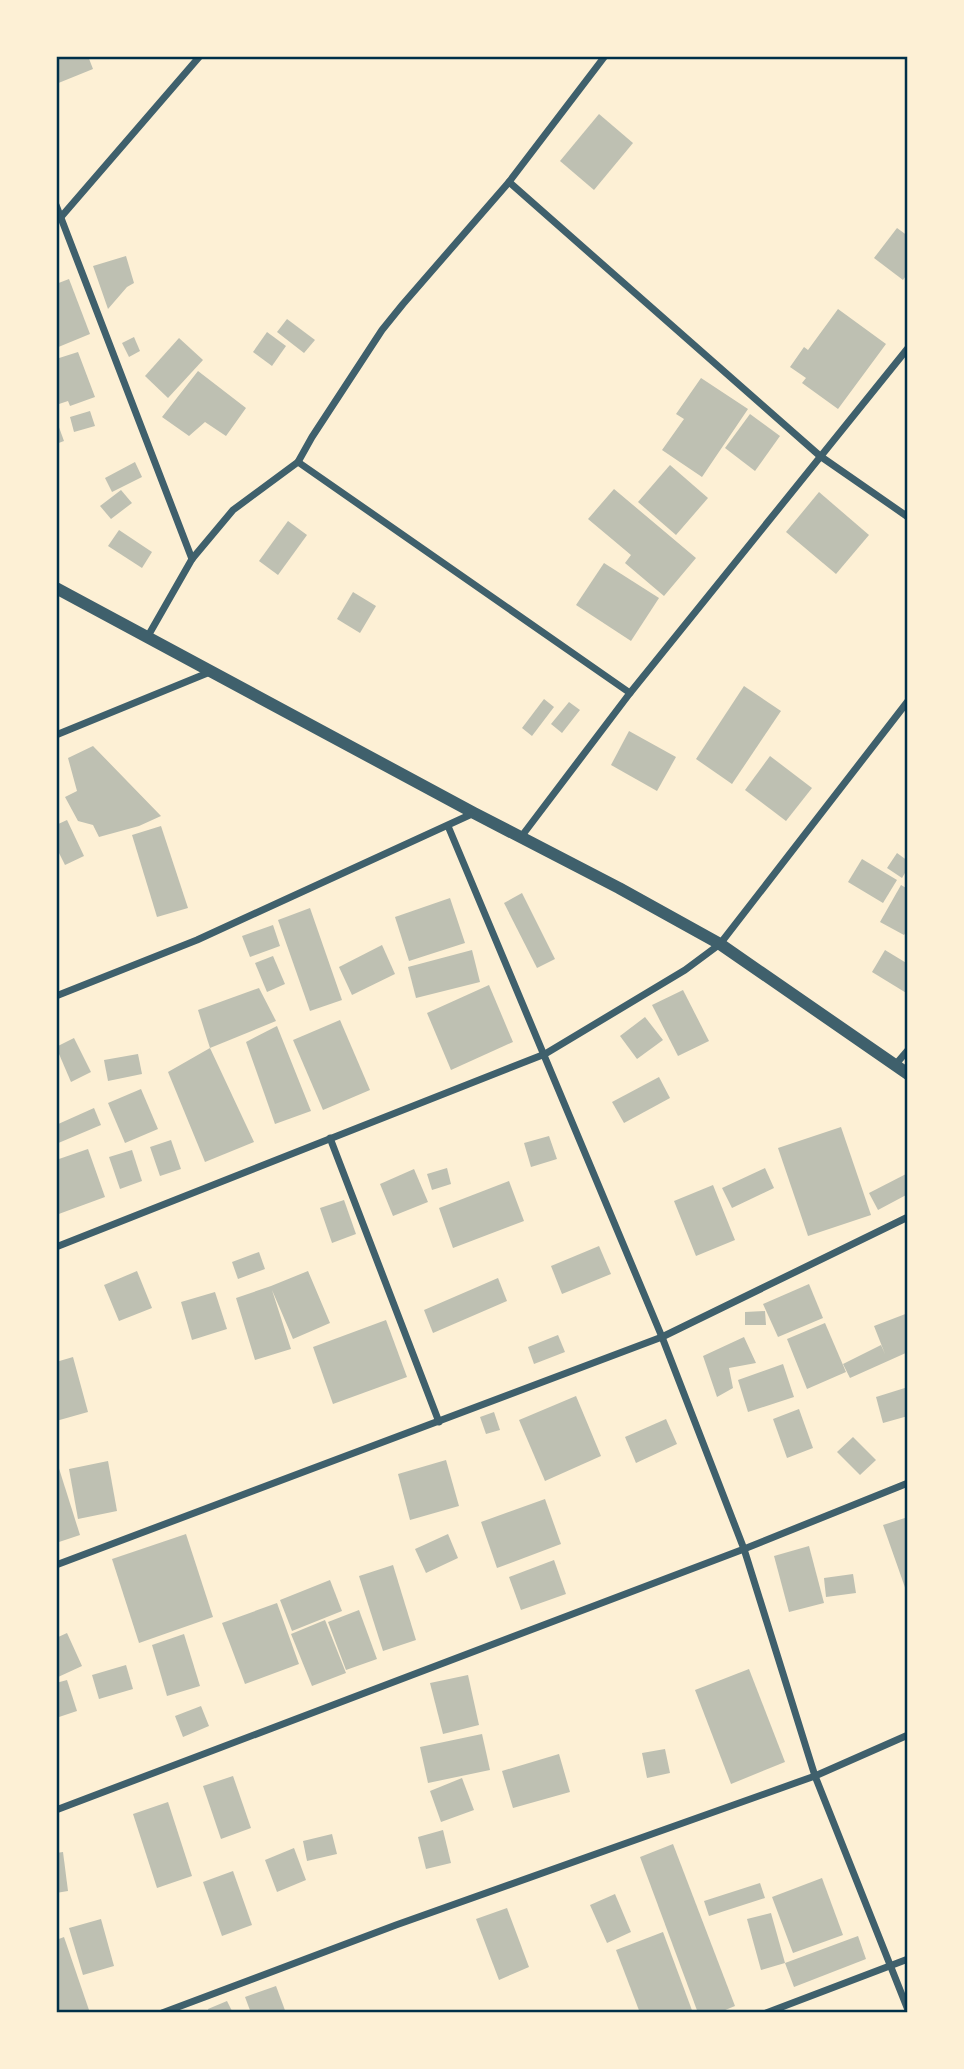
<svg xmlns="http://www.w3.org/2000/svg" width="964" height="2069" font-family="'Crimson Pro',serif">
<rect width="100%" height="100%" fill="#fdf0d5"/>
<g fill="#bec0b2">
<polygon points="56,56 88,56 93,69 56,84"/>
<polygon points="599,114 633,143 594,190 560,161"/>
<polygon points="897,228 908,236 908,273 903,280 874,258"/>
<polygon points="126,256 134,283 127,287 108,309 93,266"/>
<polygon points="69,279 90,334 56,348 56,284"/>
<polygon points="838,309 886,344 838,409 802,383 806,378 790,367 804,347 808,350"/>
<polygon points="287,319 315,340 304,353 277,332"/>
<polygon points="267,332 286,346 272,366 253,352"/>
<polygon points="134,337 140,351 129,357 122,343"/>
<polygon points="179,338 203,360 168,398 145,376"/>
<polygon points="78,352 95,397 70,406 68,401 56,405 56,359"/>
<polygon points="198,371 246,408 226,436 205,422 189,436 162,417"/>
<polygon points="701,378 748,409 702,477 662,450 684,419 676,414"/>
<polygon points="90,411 95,426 74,432 70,417"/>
<polygon points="750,414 780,436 755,471 725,448"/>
<polygon points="56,419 64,441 56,444"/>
<polygon points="135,462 142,477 112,492 105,478"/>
<polygon points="670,465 708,498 676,535 638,502"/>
<polygon points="614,489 696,558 664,596 625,563 631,555 588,519"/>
<polygon points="121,490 132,503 111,519 100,506"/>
<polygon points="819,492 869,535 836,574 786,532"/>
<polygon points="288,521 307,535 278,575 259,561"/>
<polygon points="119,530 152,552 142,568 108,546"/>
<polygon points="604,563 659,598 631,641 576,605"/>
<polygon points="353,592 376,606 360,633 337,619"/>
<polygon points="744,686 781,711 732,784 696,759"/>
<polygon points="544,699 554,707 532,736 522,728"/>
<polygon points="569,702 580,710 562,733 551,724"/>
<polygon points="629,731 676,757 657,791 611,765"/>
<polygon points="93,746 161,816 139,826 99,837 93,825 78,821 65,797 77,791 68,758"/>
<polygon points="770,756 812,788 786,821 745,790"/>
<polygon points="67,820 84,856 65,865 56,847 56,825"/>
<polygon points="161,826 188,908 157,917 132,835"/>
<polygon points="897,853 908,861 908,868 902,878 887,868"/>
<polygon points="862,859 897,880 883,903 848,882"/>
<polygon points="901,885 908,889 908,929 904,935 880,922"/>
<polygon points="522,893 555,959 537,968 504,903"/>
<polygon points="450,898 465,943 409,961 395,917"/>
<polygon points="310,908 342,1000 310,1011 278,920"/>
<polygon points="273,925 280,946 250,957 242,936"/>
<polygon points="382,945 395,974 352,995 339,967"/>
<polygon points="472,950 480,982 416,998 408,967"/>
<polygon points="885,950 908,964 908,994 872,972"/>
<polygon points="273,956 285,984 267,992 255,963"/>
<polygon points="489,985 513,1042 451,1070 427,1013"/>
<polygon points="259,988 276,1021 210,1048 198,1010"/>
<polygon points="683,990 709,1041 678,1056 652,1005"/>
<polygon points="645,1017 663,1040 637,1059 620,1036"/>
<polygon points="340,1020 370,1090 323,1110 293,1040"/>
<polygon points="277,1026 311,1111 275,1124 246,1042"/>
<polygon points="74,1038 91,1072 71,1082 56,1047"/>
<polygon points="210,1048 254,1142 205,1162 168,1072"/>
<polygon points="138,1054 142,1074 108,1081 104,1060"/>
<polygon points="659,1077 670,1098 624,1123 612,1102"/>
<polygon points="141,1089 158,1129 125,1143 108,1103"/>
<polygon points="94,1108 101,1125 56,1144 56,1125"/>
<polygon points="841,1127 871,1215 808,1236 778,1148"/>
<polygon points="549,1136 557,1159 531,1167 524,1143"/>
<polygon points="171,1140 181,1169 160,1176 150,1147"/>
<polygon points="88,1149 105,1197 56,1215 56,1160"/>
<polygon points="132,1150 142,1181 120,1189 109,1157"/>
<polygon points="447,1168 451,1184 432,1190 427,1174"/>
<polygon points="765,1168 774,1188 732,1208 722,1188"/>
<polygon points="414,1169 428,1202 393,1216 380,1184"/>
<polygon points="906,1174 908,1178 908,1194 878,1210 869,1193"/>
<polygon points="509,1181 524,1221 453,1248 439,1208"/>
<polygon points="713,1185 735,1240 696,1256 674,1201"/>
<polygon points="344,1200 356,1234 332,1243 320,1208"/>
<polygon points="599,1246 611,1274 562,1294 551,1266"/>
<polygon points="259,1252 265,1269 238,1279 232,1262"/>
<polygon points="137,1271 152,1308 119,1321 104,1285"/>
<polygon points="308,1271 330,1323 293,1339 272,1290 291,1349 255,1360 236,1298 271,1286"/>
<polygon points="498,1278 507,1301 433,1333 424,1310"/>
<polygon points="809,1284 823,1318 778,1337 763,1304"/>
<polygon points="215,1292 227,1329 192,1340 181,1302"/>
<polygon points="765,1311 766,1325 745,1325 745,1312"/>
<polygon points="908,1313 908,1352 850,1378 843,1364 881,1345 885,1354 874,1326"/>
<polygon points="386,1320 407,1377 333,1404 313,1347"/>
<polygon points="825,1323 846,1372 807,1389 787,1339"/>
<polygon points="558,1335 565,1352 534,1364 528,1347"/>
<polygon points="744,1337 756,1363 729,1368 733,1388 717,1397 703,1356"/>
<polygon points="73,1357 88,1412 56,1421 56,1362"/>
<polygon points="783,1364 794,1397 748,1412 738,1380"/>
<polygon points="908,1387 908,1416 883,1423 876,1397"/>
<polygon points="576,1396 601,1456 545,1481 519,1420"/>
<polygon points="799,1409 813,1448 787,1458 773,1419"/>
<polygon points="494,1412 500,1430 486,1434 480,1417"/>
<polygon points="666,1419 677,1444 636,1463 625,1437"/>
<polygon points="853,1437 876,1460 860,1475 837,1452"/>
<polygon points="56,1459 80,1535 56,1543"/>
<polygon points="446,1460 459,1506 410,1520 398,1474"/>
<polygon points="108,1461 117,1511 78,1519 69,1469"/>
<polygon points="545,1499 561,1544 497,1568 481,1522"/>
<polygon points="908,1517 908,1596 883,1525"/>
<polygon points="186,1534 213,1617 139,1643 112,1559"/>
<polygon points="448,1534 458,1558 426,1573 415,1549"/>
<polygon points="809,1546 824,1603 789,1612 774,1556"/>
<polygon points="554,1560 566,1594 521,1610 509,1577"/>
<polygon points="393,1565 416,1640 383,1651 359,1576"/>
<polygon points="853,1574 856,1593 826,1597 824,1578"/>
<polygon points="330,1580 342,1611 292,1631 280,1600"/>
<polygon points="277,1603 299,1664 245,1684 222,1623"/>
<polygon points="359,1610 377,1659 346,1670 328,1622"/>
<polygon points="325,1620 346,1673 312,1686 291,1634"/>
<polygon points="67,1633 82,1666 56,1678 56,1638"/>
<polygon points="184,1634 200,1686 167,1696 152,1645"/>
<polygon points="126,1665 133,1689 99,1699 92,1675"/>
<polygon points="749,1669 785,1762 731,1784 695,1690"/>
<polygon points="468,1675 479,1725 443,1734 430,1683"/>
<polygon points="67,1680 77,1711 56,1718 56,1683"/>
<polygon points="201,1706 209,1726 183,1737 175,1716"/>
<polygon points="482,1734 490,1770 428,1783 420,1747"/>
<polygon points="665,1749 670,1773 647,1778 642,1753"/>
<polygon points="559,1754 570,1792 513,1808 502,1771"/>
<polygon points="233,1776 251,1828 221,1839 203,1786"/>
<polygon points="462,1778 474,1810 441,1822 430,1791"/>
<polygon points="168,1802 192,1876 157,1888 133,1814"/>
<polygon points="443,1830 451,1863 426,1869 418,1837"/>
<polygon points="332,1834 337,1854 307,1861 303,1841"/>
<polygon points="673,1844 735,2006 718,2013 698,2013 640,1857"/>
<polygon points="294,1848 306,1880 277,1892 265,1860"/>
<polygon points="63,1852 68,1891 56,1893 56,1853"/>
<polygon points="233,1871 252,1925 222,1936 203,1882"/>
<polygon points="822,1878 843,1935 793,1953 772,1897"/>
<polygon points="760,1883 765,1898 709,1916 704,1901"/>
<polygon points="615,1894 631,1932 607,1943 590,1905"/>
<polygon points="507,1908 529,1967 499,1980 476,1919"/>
<polygon points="771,1913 785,1963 761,1970 747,1919"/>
<polygon points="101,1919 114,1966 83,1975 69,1928"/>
<polygon points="663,1932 693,2013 640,2013 616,1950"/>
<polygon points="858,1936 866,1959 794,1987 785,1963"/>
<polygon points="64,1937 90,2013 56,2012 56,1940"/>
<polygon points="276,1986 286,2013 251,2013 245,1997"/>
<polygon points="227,2001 233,2013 209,2013 208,2009"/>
</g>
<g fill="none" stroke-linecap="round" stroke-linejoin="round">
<g stroke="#3f606c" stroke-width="7">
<polyline points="509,182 820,456 908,517"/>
<polyline points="56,205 192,559"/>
<polyline points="61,217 200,56"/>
<polyline points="298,462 630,693"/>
<polyline points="148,636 192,559 233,510 298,462 312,437 382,330 403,304 509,182 605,56"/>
<polyline points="56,735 210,672"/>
<polyline points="448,826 662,1337 744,1549 815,1776 908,2010"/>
<polyline points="521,837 630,693 908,348"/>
<polyline points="56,996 197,940 474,813"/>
<polyline points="896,1064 908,1050"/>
<polyline points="330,1138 439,1422"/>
<polyline points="56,1247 545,1054 685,970 720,944 908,701"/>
<polyline points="56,1565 662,1337 908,1217"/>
<polyline points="56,1810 744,1549 908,1483"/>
<polyline points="162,2013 396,1925 815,1776 908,1735"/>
<polyline points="766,2013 908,1959"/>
</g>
<polyline stroke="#3f606c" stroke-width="12" points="56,588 474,813 619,888 720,944 908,1074"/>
</g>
<rect width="964" height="2069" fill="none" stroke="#fdf0d5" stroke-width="116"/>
<rect x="58" y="58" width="848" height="1953" fill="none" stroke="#003049" stroke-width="2.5"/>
</svg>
